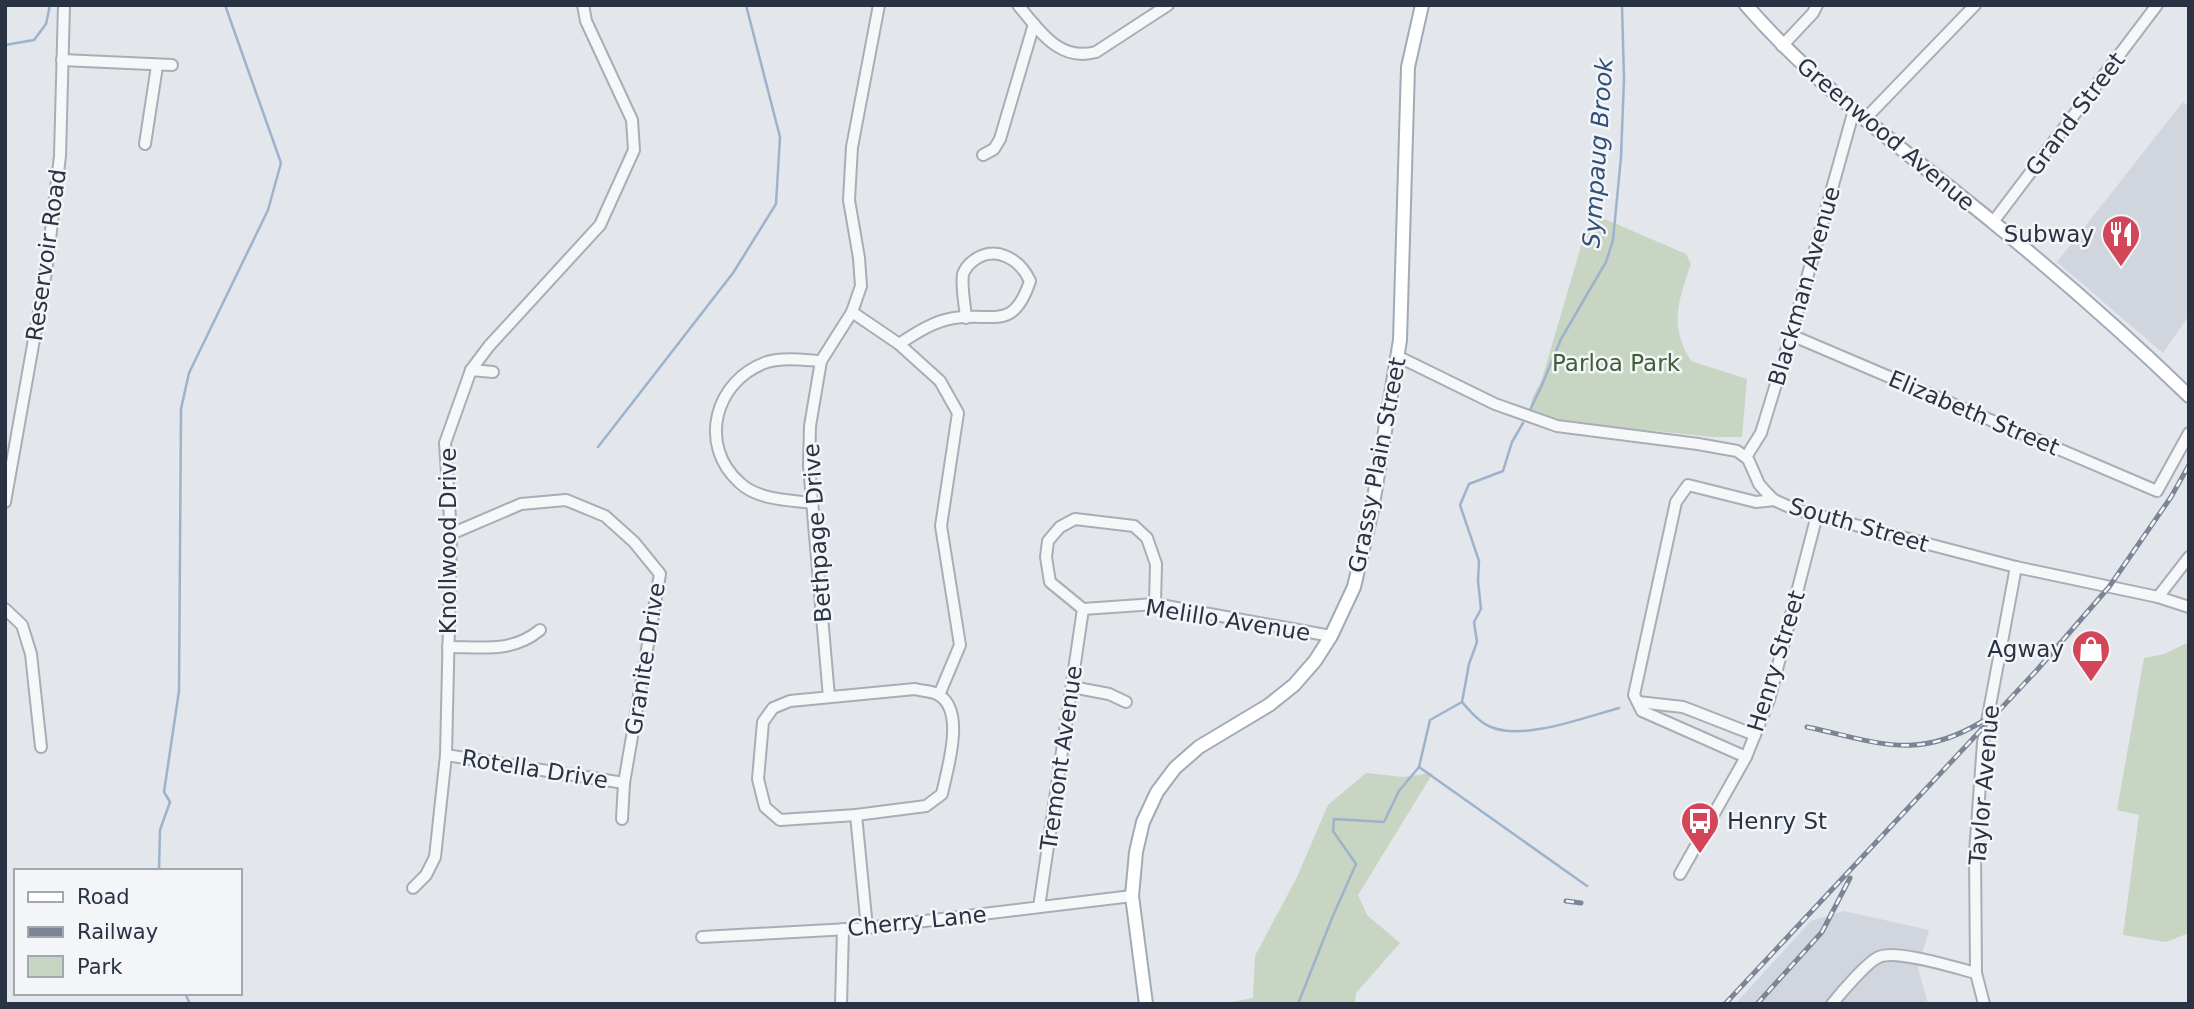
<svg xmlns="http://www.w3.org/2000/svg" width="2194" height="1009" font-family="'DejaVu Sans',sans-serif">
<rect width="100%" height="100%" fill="#e3e6eb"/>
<g fill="#d1d5dd">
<polygon points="2183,102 2189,106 2189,315 2163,353 2057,262"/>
<polygon points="1844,911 1929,930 1918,968 1928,1004 1735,1004 1811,921"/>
</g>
<g fill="#c8d5c3">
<path d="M 1600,217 L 1686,254 L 1691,264 C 1678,301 1669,326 1691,361 L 1747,379 L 1742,437 L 1713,437 L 1655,431 L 1631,432 L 1554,421 L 1532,415 C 1527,403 1537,390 1542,379 L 1584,236 L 1593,221 Z"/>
<polygon points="2189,642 2189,933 2166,942 2123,935 2139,815 2117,810 2144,658 2164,654"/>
<polygon points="1366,773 1403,777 1433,773 1358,895 1367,915 1400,943 1356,993 1355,1004 1221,1004 1253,998 1255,956 1297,877 1328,805"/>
</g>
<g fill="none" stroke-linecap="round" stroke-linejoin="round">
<g stroke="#9db3cc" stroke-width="2.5">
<polyline points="5,45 34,40 46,24 50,5"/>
<polyline points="1530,410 1542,385 1561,339 1606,262 1613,240 1621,157 1624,79 1622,5"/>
<polyline points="598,447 733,273 776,204 780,137 746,5"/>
<path d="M 1462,702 C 1470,711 1480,723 1491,727 C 1523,741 1586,717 1619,708"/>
<polyline points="1419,767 1587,886"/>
<polyline points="159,871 160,830 170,802 164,792 179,691 181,409 189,373 268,210 281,163 225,5"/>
<polyline points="185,993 190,1004"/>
<polyline points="1298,1004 1332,918 1356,864 1333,831 1334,819 1384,822 1399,791 1419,767 1430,720 1462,702 1469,664 1477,642 1474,622 1481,609 1478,581 1479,561 1460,505 1469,484 1503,471 1512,442 1523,423"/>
</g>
<defs>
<g id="minor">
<path d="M 1018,5 C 1040,31 1059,62 1096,52 L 1168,5"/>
<polyline points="1782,46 1813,13 1817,5"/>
<polyline points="62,60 172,65"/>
<polyline points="1864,120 1975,5"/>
<polyline points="145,144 157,66"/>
<polyline points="983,155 994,149 1000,139 1034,24"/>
<polyline points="1993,222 2157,5"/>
<polyline points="852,312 899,344 940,381 958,413 941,526 960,645 939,695"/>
<polyline points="1791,335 2157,491 2189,433"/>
<path d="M 899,344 C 916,333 934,321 954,318 C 994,312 1013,332 1030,281 C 1020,259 995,244 973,261 C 969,264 965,269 963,274 C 961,287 965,305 966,318"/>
<polyline points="1397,356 1495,404 1557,426 1698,444 1737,451 1748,459 1759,484 1766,492 1774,500 1794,509 2016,567 2158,597 2189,607"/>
<polyline points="471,370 493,372"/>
<polyline points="1746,457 1761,433 1791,335 1854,110"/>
<polyline points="5,502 46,272 60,156 64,5"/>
<path d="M 812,503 C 789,500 758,500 740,483 C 697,445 715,380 767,362 C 783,357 805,360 821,361"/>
<polyline points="451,534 521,504 566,500 605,516 634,542 660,574 624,783 622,819"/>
<polyline points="2158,597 2189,557"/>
<polyline points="5,609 22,625 31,654 41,747"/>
<polyline points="1083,609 1050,582 1046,557 1048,541 1060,527 1075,519 1134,526 1147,538 1156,564 1155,604"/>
<polyline points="1083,609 1155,604 1331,636"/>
<path d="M 448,647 C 483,647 512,653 540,630"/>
<polyline points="1072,687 1109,694 1126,702"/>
<path d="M 915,689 C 922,691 931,691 937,694 C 967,709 947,769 942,794 L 926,806 L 856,815 L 780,820 L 765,807 L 758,779 L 763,722 L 773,708 L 790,701 Z"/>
<polyline points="829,697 809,466 810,426 821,361 852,312 861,286 859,258 849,200 852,147 879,5"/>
<polyline points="1638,702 1683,707 1755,735"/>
<polyline points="446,755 624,783"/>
<polyline points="1746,757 1642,711 1634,695 1676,502 1688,485 1756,502 1774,500"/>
<polyline points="856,815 867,928"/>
<polyline points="1680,874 1746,757 1769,700 1817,515"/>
<polyline points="413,888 426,875 435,857 446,755 451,534 445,443 471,370 489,346 600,225 634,150 632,120 586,21 583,5"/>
<polyline points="1039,907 1083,609"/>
<polyline points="702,937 867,928 1132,896"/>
<polyline points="841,1004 843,929"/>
<path d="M 1832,1004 C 1840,994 1868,961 1879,957 C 1896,949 1956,968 1976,973"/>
<polyline points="1984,1004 1976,973 1975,853 1983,743 2016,567"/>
</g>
<g id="major">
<path d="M 1746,5 C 1820,90 1907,152 1994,223 C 2061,278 2126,335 2189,396"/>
<polyline points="1146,1004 1132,896 1136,852 1143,822 1157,792 1175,768 1199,747 1269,705 1294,685 1315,661 1331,636 1354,587 1372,510 1400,340 1408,67 1422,5"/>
</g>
</defs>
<use href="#minor" stroke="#a8adb6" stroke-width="14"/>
<use href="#major" stroke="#a1aab7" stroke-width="16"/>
<use href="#minor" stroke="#f6f7f9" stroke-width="10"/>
<use href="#major" stroke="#fff" stroke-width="12"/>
<defs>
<g id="rail">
<path d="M 1807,727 C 1878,742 1916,762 1983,721"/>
<polyline points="1566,901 1581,903"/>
<polyline points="1725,1004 2037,670 2109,587 2171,497 2189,465"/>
<polyline points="1757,1004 1822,932 1850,878"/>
</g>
</defs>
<use href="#rail" stroke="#7b8596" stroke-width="5"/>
<use href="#rail" stroke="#f3f5f8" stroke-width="2.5" stroke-dasharray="8" stroke-linecap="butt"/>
</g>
<defs>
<symbol id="restaurant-pin" viewBox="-11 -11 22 30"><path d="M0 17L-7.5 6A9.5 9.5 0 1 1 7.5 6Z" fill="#d34558" stroke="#f3f5f8"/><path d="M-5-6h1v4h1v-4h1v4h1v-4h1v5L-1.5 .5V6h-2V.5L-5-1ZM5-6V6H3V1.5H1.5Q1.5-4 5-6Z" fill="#fff"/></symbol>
<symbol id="shop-pin" viewBox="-11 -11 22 30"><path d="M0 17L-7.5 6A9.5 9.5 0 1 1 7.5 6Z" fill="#d34558" stroke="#f3f5f8"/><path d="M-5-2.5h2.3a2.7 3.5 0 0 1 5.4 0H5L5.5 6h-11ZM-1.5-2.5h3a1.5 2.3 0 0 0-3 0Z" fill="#fff"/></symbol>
<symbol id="bus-pin" viewBox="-11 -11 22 30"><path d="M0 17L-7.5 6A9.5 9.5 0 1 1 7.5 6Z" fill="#d34558" stroke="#f3f5f8"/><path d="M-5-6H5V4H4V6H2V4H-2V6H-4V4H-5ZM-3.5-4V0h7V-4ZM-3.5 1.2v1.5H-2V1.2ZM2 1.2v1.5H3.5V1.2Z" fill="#fff"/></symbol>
</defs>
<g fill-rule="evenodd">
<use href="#restaurant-pin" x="2099" y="212" width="44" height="60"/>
<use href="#shop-pin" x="2069" y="627" width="44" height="60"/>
<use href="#bus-pin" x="1678" y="799" width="44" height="60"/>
</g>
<g text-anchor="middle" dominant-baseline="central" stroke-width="5" stroke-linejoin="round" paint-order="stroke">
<g font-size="23" fill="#2a3344" stroke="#f3f5f8">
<text transform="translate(2075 114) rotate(-53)">Grand Street</text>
<text transform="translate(1886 134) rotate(40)">Greenwood Avenue</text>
<text transform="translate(46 255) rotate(-82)">Reservoir Road</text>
<text transform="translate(1804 286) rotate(-74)">Blackman Avenue</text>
<text transform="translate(1974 413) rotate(23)">Elizabeth Street</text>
<text transform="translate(1377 465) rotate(-79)">Grassy Plain Street</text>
<text transform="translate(1859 525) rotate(16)">South Street</text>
<text transform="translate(817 533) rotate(-94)">Bethpage Drive</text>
<text transform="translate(448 541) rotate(-90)">Knollwood Drive</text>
<text transform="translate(1228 620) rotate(9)">Melillo Avenue</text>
<text transform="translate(645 659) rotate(-81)">Granite Drive</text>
<text transform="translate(1776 661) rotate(-73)">Henry Street</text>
<text transform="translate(1061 758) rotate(-82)">Tremont Avenue</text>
<text transform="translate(535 769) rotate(9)">Rotella Drive</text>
<text transform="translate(1984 785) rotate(-85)">Taylor Avenue</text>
<text transform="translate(917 921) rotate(-6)">Cherry Lane</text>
</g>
<g font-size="23" fill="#2a3344" stroke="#f3f5f8" text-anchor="end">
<text x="2094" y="234">Subway</text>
<text x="2064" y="649">Agway</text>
<text x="1727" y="821" text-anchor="start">Henry St</text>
</g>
<g font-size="23" fill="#3e6036" stroke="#f3f5f8">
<text x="1616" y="363">Parloa Park</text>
</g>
<g font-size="24" font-style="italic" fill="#32517a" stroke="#f3f5f8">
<text transform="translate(1598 153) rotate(-86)">Sympaug Brook</text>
</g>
</g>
<rect width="2194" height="1009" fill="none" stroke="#2a3344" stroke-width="14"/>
<rect x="14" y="869" width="228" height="126" fill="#f3f5f8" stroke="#a3a7b0" stroke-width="2"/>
<rect x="28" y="892" width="35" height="10" fill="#ffffff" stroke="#a3a7b0" stroke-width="2"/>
<text x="77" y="904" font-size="21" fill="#2a3344">Road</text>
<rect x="28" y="927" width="35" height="10" fill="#7b8596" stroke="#a3a7b0" stroke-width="2"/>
<text x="77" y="939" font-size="21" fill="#2a3344">Railway</text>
<rect x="28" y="956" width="35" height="21" fill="#c8d5c3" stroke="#a3a7b0" stroke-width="2"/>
<text x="77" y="974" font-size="21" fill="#2a3344">Park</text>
</svg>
